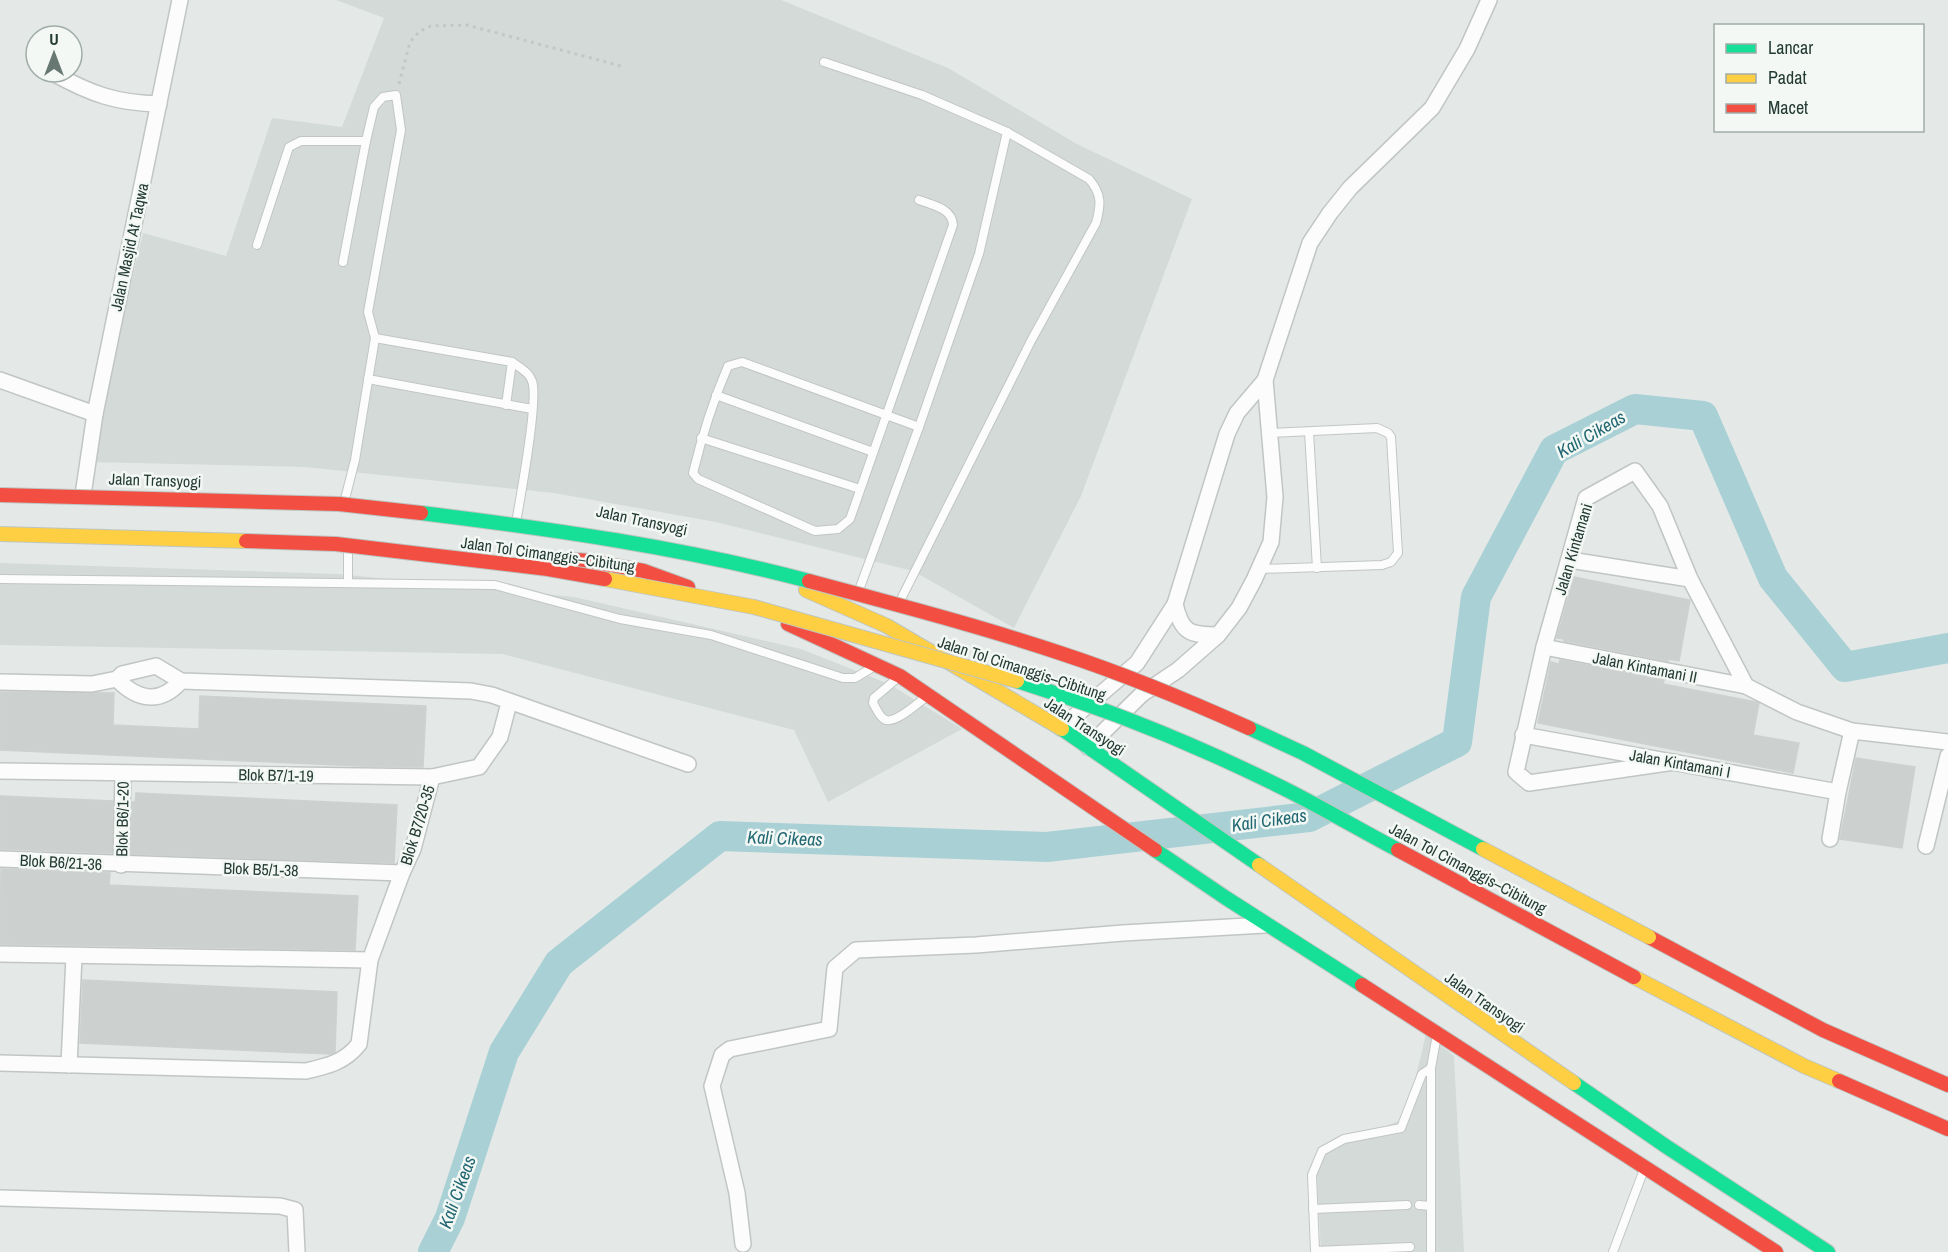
<svg xmlns="http://www.w3.org/2000/svg" width="1948" height="1252" font-family="'Archivo Narrow',sans-serif">
<rect width="100%" height="100%" fill="#e4e9e7"/>
<g fill="#d3dad7">
<polygon points="336,0 781,0 948,68 1077,144 1192,199 1081,496 1014,628 913,571 716,522 554,493 305,467 89,462 143,233 226,256 272,118 342,127 384,18"/>
<polygon points="0,563 338,574 574,597 801,649 889,684 962,729 828,802 794,730 502,654 0,645"/>
<polygon points="1426,1034 1454,1056 1464,1252 1321,1252 1316,1154 1406,1118"/>
</g>
<g fill="none" stroke-linecap="round" stroke-linejoin="round">
<polyline stroke="#a8d0d5" stroke-width="30" points="433,1252 450,1218 504,1052 559,963 720,836 1047,847 1309,817 1457,742 1476,597 1554,450 1635,409 1703,416 1773,578 1845,667 1948,648"/>
</g>
<g fill="#ccd0ce" stroke="#cdd2d0" stroke-width="1.5">
<polygon points="1574,577 1690,600 1679,661 1668,659 1668,661 1564,641 1564,639 1557,638"/>
<polygon points="1560,660 1664,680 1663,684 1756,702 1759,703 1753,735 1799,743 1793,773 1538,723 1551,662 1559,664"/>
<polygon points="0,692 114,693 113,725 199,729 200,696 426,706 423,767 359,766 0,750"/>
<polygon points="1856,758 1915,767 1902,848 1840,839"/>
<polygon points="136,793 397,805 394,863 131,854 132,802 135,802"/>
<polygon points="0,796 113,801 112,853 0,849"/>
<polygon points="1,869 110,873 109,885 358,896 355,950 0,944"/>
<polygon points="83,980 337,992 335,1052 331,1054 282,1052 80,1043"/>
</g>
<g fill="none" stroke-linecap="round" stroke-linejoin="round">
<defs>
<g id="lane">
<path d="M 824,62 L 922,95 L 1007,132 L 1089,179 C 1102,194 1101,205 1096,223 L 1032,339 L 900,601"/>
<path d="M 919,200 C 932,205 952,208 953,225 L 850,519 L 838,529 L 815,531 L 698,479 L 693,473 C 702,436 713,401 728,366 L 742,362 L 919,427"/>
<polyline points="257,245 289,147 301,141 366,141"/>
<polyline points="343,262 366,141 374,107 383,97 396,95 401,130 368,312 375,338"/>
<path d="M 512,362 C 520,368 529,372 532,381 C 539,398 521,494 517,517"/>
<polyline points="368,379 532,409"/>
<polyline points="716,395 873,452"/>
<polyline points="1309,432 1317,568"/>
<polyline points="701,438 860,489"/>
<polyline points="345,499 355,460 375,338 512,362 506,405"/>
<polyline points="1259,569 1382,565 1391,562 1398,553 1391,437 1388,433 1377,428 1270,433"/>
<polyline points="0,579 495,585 620,619 711,635 843,678 855,678 870,669"/>
<polyline points="348,583 348,551"/>
<polyline points="859,590 919,427 979,254 1007,132"/>
<path d="M 894,681 L 874,698 L 873,703 C 876,708 879,716 884,719 C 893,726 918,703 926,697"/>
<polyline points="1431,1068 1431,1252"/>
<polyline points="1419,1205 1431,1206"/>
<polyline points="1313,1209 1407,1205"/>
<polyline points="1410,1247 1315,1251 1312,1175 1322,1151 1344,1139 1401,1128 1422,1074 1431,1068 1436,1040"/>
<polyline points="1613,1252 1643,1172"/>
</g>
<g id="street">
<path d="M 53,73 C 91,94 116,103 159,104"/>
<polyline points="0,380 95,414"/>
<polyline points="83,495 95,414 180,0"/>
<polyline points="1570,560 1690,579"/>
<path d="M 1175,604 C 1182,633 1189,635 1218,635"/>
<polyline points="1544,647 1746,686"/>
<path d="M 117,679 C 137,700 160,705 181,681"/>
<polyline points="0,682 92,684 117,679 122,674 156,666 181,681 471,691 492,695 688,764"/>
<polyline points="1061,728 1137,663 1175,604 1227,434 1237,413 1265,380 1310,243 1330,213 1350,188 1432,108 1467,49 1489,0"/>
<polyline points="1523,735 1838,792"/>
<polyline points="1088,747 1142,694 1178,670 1218,635 1239,608 1254,580 1271,542 1275,497 1265,380"/>
<polyline points="1674,762 1529,783 1516,772 1544,647 1586,498 1635,471 1660,506 1690,579 1746,686 1797,712 1852,731 1948,742"/>
<polyline points="0,771 432,777 479,767 500,737 509,703"/>
<polyline points="1830,839 1838,792 1852,731"/>
<polyline points="1926,846 1948,756"/>
<polyline points="0,859 402,873"/>
<polyline points="121,865 123,774"/>
<polyline points="0,954 370,960"/>
<path d="M 0,1063 L 306,1071 C 328,1066 345,1062 359,1044 L 370,960 L 402,873 L 413,849 L 432,777"/>
<polyline points="69,1065 74,956"/>
<polyline points="0,1198 280,1206 295,1210 297,1252"/>
<polyline points="743,1244 737,1193 712,1086 722,1055 730,1049 829,1029 835,968 856,950 976,945 1123,933 1265,925"/>
</g>
<g id="fast">
<polyline points="1062,729 1259,865"/>
<polyline points="1155,850 1226,898 1362,985"/>
<polyline points="1574,1083 1667,1147 1828,1252"/>
</g>
<g id="slow">
<polyline points="806,590 887,626 1062,729"/>
<polyline points="1259,865 1574,1083"/>
<polyline points="1634,977 1804,1066 1839,1081"/>
</g>
<g id="jam">
<polyline points="535,557 590,561 644,571 688,587"/>
<polyline points="788,624 900,676 1155,850"/>
<polyline points="1649,937 1823,1030 1948,1085"/>
<polyline points="1362,985 1776,1252"/>
<polyline points="1839,1081 1948,1129"/>
</g>
</defs>
<use href="#lane" stroke="#c1c6c4" stroke-width="10"/>
<use href="#street" stroke="#c1c6c4" stroke-width="18"/>
<use href="#fast" stroke="#bdc5c2" stroke-width="16"/>
<use href="#slow" stroke="#bdc5c2" stroke-width="16"/>
<use href="#jam" stroke="#bdc5c2" stroke-width="16"/>
<polyline stroke="#c1c9c5" stroke-width="3" stroke-dasharray="3 4.5" stroke-linecap="butt" points="399,84 410,42 420,31 431,26 467,25 621,66"/>
<use href="#lane" stroke="#fbfcfb" stroke-width="8"/>
<use href="#street" stroke="#fbfcfb" stroke-width="15"/>
<use href="#fast" stroke="#16e098" stroke-width="14"/>
<use href="#slow" stroke="#ffcf43" stroke-width="14"/>
<use href="#jam" stroke="#f24e42" stroke-width="14"/>
<defs>
<g id="fast-bridge">
<path d="M 421,513 C 551,529 681,547 809,581"/>
<path d="M 1017,681 C 1108,709 1199,746 1285,789 C 1323,808 1360,830 1398,850"/>
<polyline points="1249,728 1303,753 1483,849"/>
</g>
<g id="slow-bridge">
<polyline points="0,534 246,541"/>
<polyline points="605,579 754,607 1017,681"/>
<polyline points="1483,849 1649,937"/>
</g>
<g id="jam-bridge">
<polyline points="0,495 339,504 421,513"/>
<polyline points="246,541 336,544 548,569 605,579"/>
<path d="M 809,581 C 894,604 980,626 1063,654 C 1127,675 1189,701 1249,728"/>
<polyline points="1398,850 1634,977"/>
</g>
</defs>
<use href="#fast-bridge" stroke="#bdc5c2" stroke-width="16" stroke-linecap="butt"/>
<use href="#slow-bridge" stroke="#bdc5c2" stroke-width="16" stroke-linecap="butt"/>
<use href="#jam-bridge" stroke="#bdc5c2" stroke-width="16" stroke-linecap="butt"/>
<use href="#fast-bridge" stroke="#16e098" stroke-width="14"/>
<use href="#slow-bridge" stroke="#ffcf43" stroke-width="14"/>
<use href="#jam-bridge" stroke="#f24e42" stroke-width="14"/>
</g>
<g text-anchor="middle" dominant-baseline="central" stroke-width="5" stroke-linejoin="round" paint-order="stroke">
<g font-size="16" fill="#243b34" stroke="#f3f8f5">
<text transform="translate(129 247) rotate(-78)">Jalan Masjid At Taqwa</text>
<text transform="translate(155 480) rotate(2)">Jalan Transyogi</text>
<text transform="translate(642 520) rotate(12)">Jalan Transyogi</text>
<text transform="translate(1573 549) rotate(-73)">Jalan Kintamani</text>
<text transform="translate(548 554) rotate(8)">Jalan Tol Cimanggis–Cibitung</text>
<text transform="translate(1645 667) rotate(11)">Jalan Kintamani II</text>
<text transform="translate(1022 668) rotate(18)">Jalan Tol Cimanggis–Cibitung</text>
<text transform="translate(1085 726) rotate(33)">Jalan Transyogi</text>
<text transform="translate(1680 763) rotate(10)">Jalan Kintamani I</text>
<text transform="translate(276 775) rotate(1)">Blok B7/1-19</text>
<text transform="translate(122 819) rotate(-89)">Blok B6/1-20</text>
<text transform="translate(417 825) rotate(-73)">Blok B7/20-35</text>
<text transform="translate(61 862) rotate(3)">Blok B6/21-36</text>
<text transform="translate(1468 868) rotate(28)">Jalan Tol Cimanggis–Cibitung</text>
<text transform="translate(261 869) rotate(2)">Blok B5/1-38</text>
<text transform="translate(1485 1002) rotate(35)">Jalan Transyogi</text>
</g>
<g font-size="18" font-style="italic" fill="#226873" stroke="#f3f8f5">
<text transform="translate(1591 434) rotate(-30)">Kali Cikeas</text>
<text transform="translate(1269 820) rotate(-8)">Kali Cikeas</text>
<text transform="translate(785 838) rotate(2)">Kali Cikeas</text>
<text transform="translate(457 1192) rotate(-70)">Kali Cikeas</text>
</g>
</g>
<rect x="1714" y="24" width="210" height="108" fill="#f3f8f5" stroke="#a0aca8" stroke-width="1.5"/>
<rect x="1726" y="44" width="30" height="9" fill="#16e098" stroke="#a0aca8" stroke-width="1.5"/>
<text x="1768" y="54" font-size="18" fill="#243b34">Lancar</text>
<rect x="1726" y="74" width="30" height="9" fill="#ffcf43" stroke="#a0aca8" stroke-width="1.5"/>
<text x="1768" y="84" font-size="18" fill="#243b34">Padat</text>
<rect x="1726" y="104" width="30" height="9" fill="#f24e42" stroke="#a0aca8" stroke-width="1.5"/>
<text x="1768" y="114" font-size="18" fill="#243b34">Macet</text>
<g transform="translate(54 54)"><circle r="28" fill="#f3f8f5" stroke="#a0aca8" stroke-width="1.5"/>
<path d="M0-4.5L10 22L0 15L-10 22Z" fill="#677873"/>
<text y="-9" font-size="16" font-weight="bold" text-anchor="middle" fill="#243b34">U</text>
</g>
</svg>
